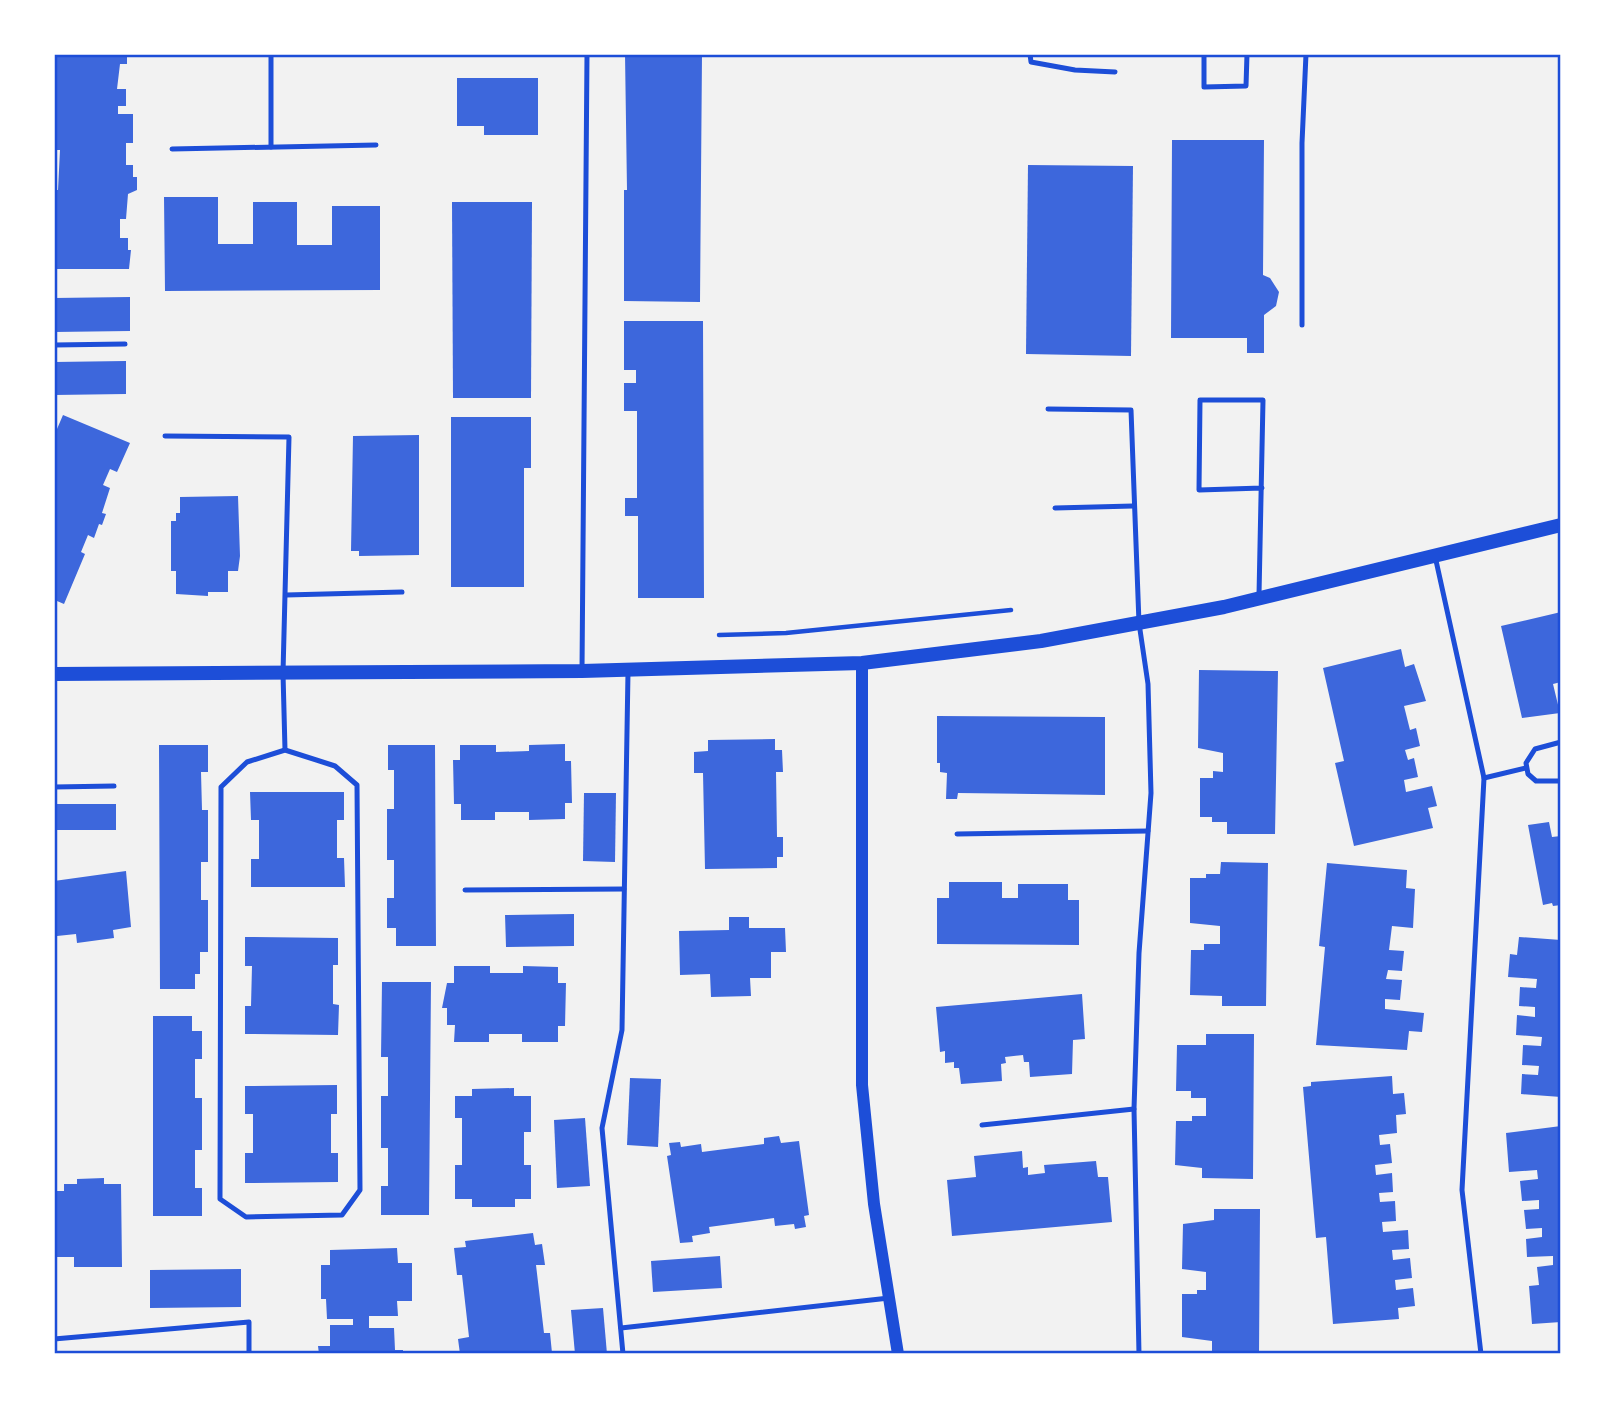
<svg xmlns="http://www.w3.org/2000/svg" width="1615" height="1408" font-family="Montserrat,sans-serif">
<rect width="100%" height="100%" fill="#f2f2f2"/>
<g fill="#3d67dc">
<polygon points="54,54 127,54 127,64 120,64 117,89 126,89 126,106 118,106 118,114 133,114 133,143 126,143 126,165 133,165 133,177 137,177 137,190 128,194 126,219 120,219 120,238 128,238 128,250 131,250 129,269 56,269 54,190 58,190 60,150 57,150 54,118"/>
<polygon points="625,54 702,54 700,302 624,301 624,190 627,190"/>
<polygon points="457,78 538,78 538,135 484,135 484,126 457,126"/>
<polygon points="1172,140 1264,140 1263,275 1270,278 1279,292 1276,306 1264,315 1264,353 1247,353 1247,338 1171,338"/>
<polygon points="1028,165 1133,166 1131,356 1026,354"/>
<polygon points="164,197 218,197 218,244 253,244 253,202 297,202 297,245 332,245 332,206 380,206 380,290 165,291"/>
<polygon points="452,202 532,202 531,398 453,398"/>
<polygon points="130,297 130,331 54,332 54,298"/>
<polygon points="624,321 703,321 704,598 638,598 638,516 625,516 625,498 637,498 637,411 624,411 624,383 636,383 636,370 624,370"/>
<polygon points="126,361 126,394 54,395 54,362"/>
<polygon points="63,415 130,443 117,472 110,469 103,485 110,488 102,513 106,514 102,525 99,524 94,538 88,535 81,552 85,554 64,604 57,601 54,606 54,436"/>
<polygon points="451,417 531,417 531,468 524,468 524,587 451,587"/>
<polygon points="419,435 419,555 359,556 359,551 351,551 353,436"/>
<polygon points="238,496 240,556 238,571 228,571 228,592 208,592 208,596 176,594 176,571 171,571 171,521 176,521 176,513 180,513 180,497"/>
<polygon points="1561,612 1561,682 1553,684 1560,713 1522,718 1501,626"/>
<polygon points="1401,649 1405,667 1414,664 1426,701 1404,706 1410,730 1416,728 1420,746 1405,750 1408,760 1414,758 1418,777 1404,780 1406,792 1432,786 1437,806 1428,808 1433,828 1354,846 1335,763 1344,761 1323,668"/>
<polygon points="1199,670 1278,671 1275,834 1227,834 1227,822 1212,822 1212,817 1200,817 1200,778 1213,778 1213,771 1223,772 1223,753 1198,748"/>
<polygon points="937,716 1105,717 1105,795 958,793 957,799 946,799 947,773 940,772 940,763 937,763"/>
<polygon points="775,739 775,750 782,750 783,772 776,772 777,837 783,837 783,857 777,857 777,868 705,869 703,773 694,773 694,752 708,751 708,740"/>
<polygon points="565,744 565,761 571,761 572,803 565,803 565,819 529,820 529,812 495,812 495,820 461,820 461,804 454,804 453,760 460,760 460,745 496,745 496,752 529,751 529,745"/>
<polygon points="159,745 208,745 208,772 201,772 202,810 208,810 208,862 201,862 201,900 208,900 208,952 200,952 200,974 195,974 195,989 160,989"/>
<polygon points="388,745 435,745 436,946 396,946 396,928 387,928 387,898 394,898 394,860 387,860 387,809 394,809 394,770 388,770"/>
<polygon points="250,792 344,792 344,820 337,820 337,858 344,858 345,887 251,887 251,859 259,859 259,820 251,820"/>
<polygon points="584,793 616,793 615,862 583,861"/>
<rect x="54" y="804" width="62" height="26"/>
<polygon points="1549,822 1552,837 1561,836 1561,905 1553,906 1552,903 1543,905 1528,825"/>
<polygon points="1221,862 1268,863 1266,1006 1222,1006 1222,996 1190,995 1191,950 1204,950 1204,944 1220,944 1220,926 1190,923 1190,878 1206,878 1206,874 1220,874"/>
<polygon points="1327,863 1407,870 1406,888 1415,889 1413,928 1392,926 1389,950 1404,951 1402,971 1388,970 1386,979 1402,980 1400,1000 1385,999 1385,1009 1424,1013 1422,1032 1409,1031 1407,1050 1316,1045 1325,947 1319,946"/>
<polygon points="126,871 131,927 113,930 114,938 77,943 76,934 57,936 54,881"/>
<polygon points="949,882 1002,882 1002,898 1018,898 1018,884 1068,884 1068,900 1079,900 1079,945 937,944 937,898 949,898"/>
<polygon points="574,914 574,946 506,947 505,915"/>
<polygon points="729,917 749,917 749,928 785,928 786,952 771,952 771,978 750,978 751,996 711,997 710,974 680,975 679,931 729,930"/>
<polygon points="245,937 338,938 338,965 333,965 333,1004 339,1005 338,1035 245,1034 245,1006 251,1006 252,966 245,966"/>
<polygon points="1519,937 1561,940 1561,1097 1521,1094 1522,1074 1538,1075 1539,1066 1522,1065 1523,1045 1541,1046 1542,1037 1516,1035 1517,1015 1535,1017 1535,1007 1519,1006 1520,987 1536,988 1537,979 1508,977 1510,954 1517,955"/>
<polygon points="454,966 490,966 490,973 523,973 523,966 558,967 558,983 566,983 565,1026 558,1026 558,1042 522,1042 522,1034 489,1034 489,1042 454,1042 455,1025 447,1025 447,1008 442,1008 447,983 454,983"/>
<polygon points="382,982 431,982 429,1215 381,1215 381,1186 388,1186 388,1148 381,1148 381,1096 388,1096 388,1057 381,1057"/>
<polygon points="1082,994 1085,1039 1073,1040 1072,1074 1030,1077 1029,1062 1024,1062 1023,1055 1005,1057 1006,1063 1001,1064 1002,1081 961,1084 959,1068 954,1068 954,1062 945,1063 945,1051 940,1052 936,1007"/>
<polygon points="153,1016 192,1016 192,1031 202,1031 202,1059 195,1059 195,1098 202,1098 202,1150 195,1150 195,1188 202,1188 202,1216 153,1216"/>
<polygon points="1206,1034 1254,1034 1253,1179 1202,1178 1202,1168 1175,1165 1176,1121 1192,1121 1192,1116 1206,1116 1206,1098 1191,1098 1191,1091 1176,1091 1177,1045 1206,1045"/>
<polygon points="1392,1076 1393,1094 1404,1093 1406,1114 1396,1115 1397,1133 1379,1135 1380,1145 1390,1144 1392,1163 1375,1165 1376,1175 1392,1173 1393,1192 1379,1193 1380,1202 1395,1201 1396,1221 1382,1222 1383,1232 1408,1230 1409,1249 1392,1250 1393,1260 1410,1258 1412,1278 1395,1280 1396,1290 1413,1288 1415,1306 1398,1308 1399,1319 1333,1324 1326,1237 1316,1238 1303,1087 1311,1086 1311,1082"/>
<polygon points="630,1078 661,1079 658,1147 627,1145"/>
<polygon points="337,1085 337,1114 331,1114 331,1153 338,1153 338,1182 245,1183 245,1153 253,1153 253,1114 245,1114 245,1086"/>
<polygon points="514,1088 514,1096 531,1096 531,1132 524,1132 524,1165 531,1165 531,1199 515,1199 515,1207 472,1207 472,1199 455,1199 455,1165 462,1165 462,1118 455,1118 455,1096 472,1096 472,1089"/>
<polygon points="585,1118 590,1186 557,1188 554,1120"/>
<polygon points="1561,1126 1561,1322 1532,1324 1529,1286 1539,1285 1537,1267 1553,1265 1553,1256 1527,1257 1526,1239 1542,1237 1542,1228 1526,1229 1524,1210 1539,1209 1539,1200 1522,1201 1520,1181 1538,1179 1537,1170 1509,1172 1506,1133"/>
<polygon points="779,1136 781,1143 799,1141 809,1215 804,1216 806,1227 795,1229 794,1224 775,1226 774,1218 709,1227 710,1233 692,1236 693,1242 680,1243 667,1156 671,1155 669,1143 680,1142 681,1147 701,1144 702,1152 764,1144 764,1138"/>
<polygon points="1022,1151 1023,1168 1028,1167 1028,1175 1045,1173 1044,1165 1096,1161 1098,1177 1108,1177 1112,1222 952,1236 947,1180 976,1177 974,1156"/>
<polygon points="104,1178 104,1184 121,1184 122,1267 74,1267 74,1257 55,1257 54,1191 64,1191 64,1184 77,1184 77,1179"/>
<polygon points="1214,1209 1260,1209 1259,1354 1212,1354 1212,1341 1182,1337 1182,1294 1197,1294 1197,1290 1206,1290 1206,1272 1182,1269 1183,1224 1214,1220"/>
<polygon points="533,1233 535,1245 542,1244 545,1265 536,1265 544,1333 550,1333 552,1353 460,1354 458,1339 469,1337 462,1275 457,1275 454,1248 466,1247 465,1241"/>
<polygon points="397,1248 398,1263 412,1263 412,1301 397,1301 398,1316 369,1316 369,1328 394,1328 395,1350 403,1350 403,1354 319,1354 318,1346 330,1346 330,1325 353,1325 353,1319 327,1319 326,1299 321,1299 321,1265 330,1265 330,1250"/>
<polygon points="720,1256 722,1288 653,1292 651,1261"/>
<polygon points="241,1269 241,1307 150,1308 150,1270"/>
<polygon points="603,1308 607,1354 575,1354 571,1310"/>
</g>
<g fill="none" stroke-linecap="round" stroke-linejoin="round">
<polyline stroke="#1d4ed8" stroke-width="4.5" points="719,635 786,633 1011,610"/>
<g stroke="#1d4ed8" stroke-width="5">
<polyline points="271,54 271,147"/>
<polyline points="1030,54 1031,62 1075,70 1115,72"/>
<polyline points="1204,54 1204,87 1246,86 1247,54"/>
<polyline points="172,149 376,145"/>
<polyline points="1302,325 1302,143 1306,54"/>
<polyline points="54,345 125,344"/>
<polyline points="1048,409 1131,410 1139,623 1148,684 1151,793 1139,953 1134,1109 1139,1354"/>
<polyline points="165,436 289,437 283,673 285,750"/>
<polyline points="1055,508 1133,506"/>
<polyline points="1435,556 1484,778 1462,1190 1481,1354"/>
<polyline points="286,595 402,592"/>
<polyline points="1259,595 1263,400 1200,400 1199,490 1262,488"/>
<polyline points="582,671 587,54"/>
<polyline points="1561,742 1535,749 1526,763 1528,774 1536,781 1561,781"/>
<polygon points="285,750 335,766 357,785 360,1190 342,1215 246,1217 220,1199 221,787 247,762"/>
<polyline points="1484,778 1526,768"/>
<polyline points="54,787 114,786"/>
<polyline points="957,834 1148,831"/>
<polyline points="465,890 624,889"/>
<polyline points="982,1125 1134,1109"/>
<polyline points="621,1328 889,1298"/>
<polyline points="54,1339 249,1322 249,1354"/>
<polyline points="623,1354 602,1128 622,1030 628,672"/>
</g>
<polyline stroke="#1d4ed8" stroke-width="12" points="862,663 862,1085 874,1204 898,1354"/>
<polyline stroke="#1d4ed8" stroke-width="14" points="54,674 582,671 862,663 1041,641 1224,607 1561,525"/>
</g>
<rect width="1615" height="1408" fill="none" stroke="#ffffff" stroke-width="112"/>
<rect x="56" y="56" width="1503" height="1296" fill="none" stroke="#1d4ed8" stroke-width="2.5"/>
</svg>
